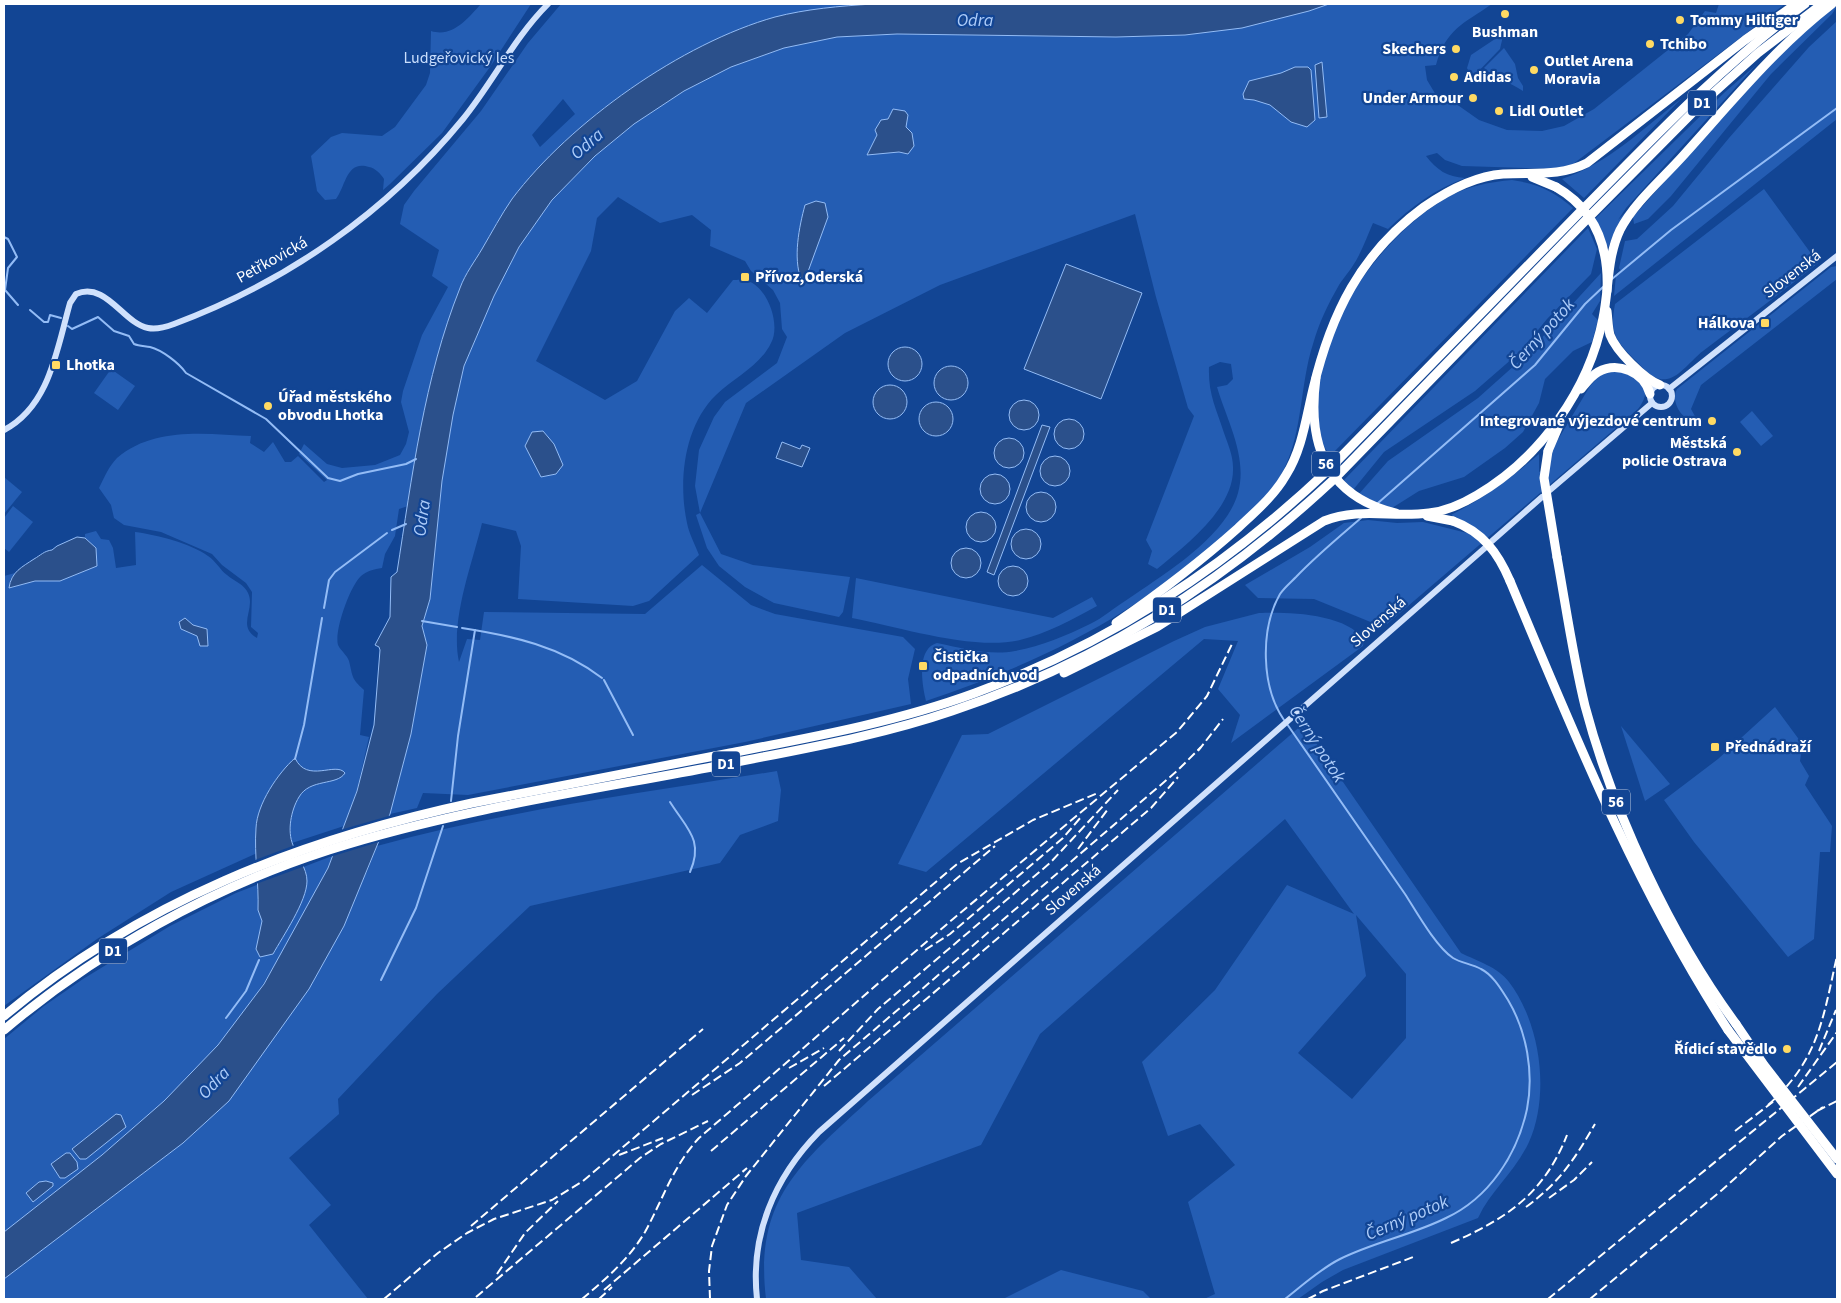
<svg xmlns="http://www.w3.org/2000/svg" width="1841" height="1303" font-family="'Source Sans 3',sans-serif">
<rect width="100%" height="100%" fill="#124594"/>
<g fill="#245db3" fill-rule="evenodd">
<path d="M 481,4 L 531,4 L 490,67 L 442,133 L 390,184 L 383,190 L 384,179 C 381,174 375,168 369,167 C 346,160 346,186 336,199 L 325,200 L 317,191 L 311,156 L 331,137 L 342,133 L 382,136 L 395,127 L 426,85 L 430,73 L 431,31 C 453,38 468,18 481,4 Z"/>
<path d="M 561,4 L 872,4 C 840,6 807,9 776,17 C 765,20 754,25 744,29 C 655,63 571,123 513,199 C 490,228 477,263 462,296 C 455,312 446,327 441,344 C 424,396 419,452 408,506 L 399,509 L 395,536 L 385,554 L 382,568 C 374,569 367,571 361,576 C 350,586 334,631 338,645 C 341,651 347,655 349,661 C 353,677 351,678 364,690 L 360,735 L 369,737 L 357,790 L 344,826 L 292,843 C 288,826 291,799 306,788 C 316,782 329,780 340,778 L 340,770 C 324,772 303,776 295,758 C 267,789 255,810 257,853 L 171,892 L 97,939 L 4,1006 L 4,576 L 15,573 L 10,580 L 10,588 L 35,581 L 60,581 L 97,566 L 96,548 L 85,538 L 85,534 L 96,531 L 101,539 L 109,540 L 113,548 L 116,568 L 136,565 L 135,532 C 157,535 190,543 208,556 C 216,561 220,570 227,575 C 234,581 245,585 248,593 C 256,609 236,626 257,638 L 258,633 L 251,627 L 252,592 L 246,583 L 222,565 L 212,554 L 161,532 L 124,525 L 114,518 L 111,505 L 99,488 C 104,478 109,466 117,458 C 154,426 207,434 251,436 L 250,443 L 264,452 L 273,442 L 285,462 L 291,462 L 298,456 L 324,482 L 327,480 L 299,454 L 304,444 L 327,464 L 342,468 L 375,465 L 400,455 L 406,444 L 409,432 L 401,402 L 403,391 L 422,335 L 448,287 L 432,276 L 439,250 L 400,224 L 404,205 L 414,191 L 481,111 L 528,43 ZM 563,99 L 575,114 L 540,147 L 532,135 Z"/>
<path d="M 1329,4 L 1492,4 C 1463,24 1446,29 1436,65 L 1425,66 L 1427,80 L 1439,100 L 1452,101 L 1479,120 L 1507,130 L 1542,131 L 1564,126 L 1594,109 L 1688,34 L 1705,11 L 1716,13 L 1719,4 L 1785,4 L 1573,164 L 1553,169 L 1462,166 L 1445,160 L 1437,153 L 1426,156 C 1437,170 1447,177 1465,178 C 1434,190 1412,206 1388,229 L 1373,223 C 1368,234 1364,246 1358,257 C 1353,267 1345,276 1339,285 C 1328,304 1319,323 1313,344 C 1300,384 1303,431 1284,469 C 1272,494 1247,514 1227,533 C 1135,616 1042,662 926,701 C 922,685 916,649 937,643 C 962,648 990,656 1015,651 C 1041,646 1066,636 1090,624 C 1103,618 1115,607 1128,599 C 1163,575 1226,537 1238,493 C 1248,457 1227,421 1217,387 L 1227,385 L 1233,379 L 1231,364 L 1220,362 L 1209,367 C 1208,394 1216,408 1224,433 C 1228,444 1233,456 1233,467 C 1235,508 1186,545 1157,569 L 1148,564 L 1152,551 L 1146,540 L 1194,416 L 1188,408 L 1156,297 L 1135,214 L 940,285 L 845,333 L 746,403 L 700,513 L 721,554 L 753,565 L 850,577 L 843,612 L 839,617 L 774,603 L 745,587 L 719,566 L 707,548 L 696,515 L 700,513 L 695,486 L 699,450 L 714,417 L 725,402 L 777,363 L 787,337 L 782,329 L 780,303 L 773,290 L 751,271 L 745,261 L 710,246 L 711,230 L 692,215 L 660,223 L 618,197 L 597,218 L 591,251 L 536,361 L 605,400 L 637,381 L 675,311 L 689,298 L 707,313 L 733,280 C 737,280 744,279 748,281 C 768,288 781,325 771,343 C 760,366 734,378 716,395 C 684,426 678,481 687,523 C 689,534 695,544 699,555 L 649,601 L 633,606 L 518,599 L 521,546 L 516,531 L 482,523 C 472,565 450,620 459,662 L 467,639 L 480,640 L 484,612 L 645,614 L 702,565 L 751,605 L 775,614 L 903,637 L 915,649 L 908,679 L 911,704 L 745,742 L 468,795 L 423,793 L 417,808 L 390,814 L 411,734 L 427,645 L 422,626 L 430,599 L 442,481 L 453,415 L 464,366 L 494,296 L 519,247 L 552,200 L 595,156 L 634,124 L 684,91 L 731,67 L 784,48 L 837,37 L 897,34 L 1116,37 L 1185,35 L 1309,11 Z"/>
<polygon points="1837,6 1832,14 1771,74 1671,196 1648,219 1634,224 1633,217 1754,80 1811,24"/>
<polygon points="1837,21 1837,119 1614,296 1616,275 1621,271 1619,268 1625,241 1637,239 1673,206 1729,138 1809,47"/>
<polygon points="1501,35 1503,36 1500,49 1472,78 1467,68 1471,55"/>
<path d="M 1504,48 L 1515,64 L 1518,78 L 1523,86 L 1523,91 C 1510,82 1496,79 1484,68 Z"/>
<polygon points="1756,65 1626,208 1618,220 1626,212 1616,228 1608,248 1595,219 1725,92"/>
<path d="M 1682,98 L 1584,198 L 1562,179 C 1609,163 1644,128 1682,98 Z"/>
<path d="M 1512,180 C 1539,184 1553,191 1573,208 L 1330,456 C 1326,450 1322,443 1320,436 C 1296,351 1378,235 1450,196 C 1469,186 1490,182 1512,180 Z"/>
<path d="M 1764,189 L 1818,263 C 1780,294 1741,322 1703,351 C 1692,359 1680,377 1667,379 C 1653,382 1642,366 1633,358 C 1614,339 1610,331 1615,304 Z"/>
<polygon points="1588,228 1597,249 1591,274 1547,319 1521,351 1475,391 1384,452 1353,490 1344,480"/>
<path d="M 1837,266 L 1837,279 L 1701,385 L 1691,409 L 1697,420 C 1683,423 1670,402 1677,389 L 1831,267 Z"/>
<polygon points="1601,273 1600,301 1592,314 1598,320 1592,342 1573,351 1545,379 1539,403 1523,432 1505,448 1464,477 1419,491 1392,508 1358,495 1388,461 1478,398 1525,356"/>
<polygon points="111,369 135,386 118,410 94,393"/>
<path d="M 1613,370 C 1635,375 1657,384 1638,409 L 1387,624 L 1373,623 L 1314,599 L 1258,598 L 1245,585 L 1310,547 L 1344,523 L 1368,520 L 1397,523 L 1423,522 L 1467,533 L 1472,526 L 1451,515 C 1484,498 1511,478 1539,454 L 1539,472 L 1550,465 L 1553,448 L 1590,386 L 1600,375 Z"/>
<polygon points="1752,411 1773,436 1761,446 1740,422"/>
<polygon points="4,477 22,492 4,514"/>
<polygon points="13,506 33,522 9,552 4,548 4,518"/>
<path d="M 856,578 L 1053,618 L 1092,597 L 1097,606 C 1073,619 1046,634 1020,640 C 974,651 899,627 852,618 Z"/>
<path d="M 1259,613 C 1287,612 1346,613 1364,640 L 1363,646 L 1231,743 L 1240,715 L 1218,689 L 1238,641 L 1204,639 L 926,872 L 898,864 L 962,735 L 988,734 L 1174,641 L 1205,627 Z"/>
<polygon points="1775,707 1806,749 1801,754 1800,761 1809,776 1805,785 1832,826 1830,852 1820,852 1814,939 1788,957 1694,842 1664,800 1718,759"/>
<path d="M 1303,724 L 1461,953 C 1477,961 1498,967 1509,982 C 1541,1024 1550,1095 1529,1142 C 1515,1172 1491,1190 1478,1218 L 1343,1270 L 1322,1282 L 1298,1299 L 1204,1299 L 1215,1294 L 1188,1202 L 1235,1165 L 1200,1124 L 1168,1136 L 1142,1062 L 1215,990 L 1287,885 L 1354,914 L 1285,819 L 1040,1034 L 981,1145 L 797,1213 L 801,1260 L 849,1267 L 877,1299 L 766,1299 C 754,1199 801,1163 868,1101 ZM 1356,915 L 1406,974 L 1406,1038 L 1352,1099 L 1298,1053 L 1366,976 Z"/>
<polygon points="1621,726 1670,784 1645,801"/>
<path d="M 777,771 L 781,790 L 778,821 L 740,835 L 720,863 L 530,906 L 437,994 L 338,1099 L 339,1114 L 289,1158 L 331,1205 L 309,1225 L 368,1299 L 4,1299 L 4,1279 L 183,1143 L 367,872 L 377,846 C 508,810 643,793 777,771 Z"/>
<path d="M 332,856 L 328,868 C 296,929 264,992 218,1045 C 157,1117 78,1174 4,1232 L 4,1039 L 44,1006 L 83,979 L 170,926 L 236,893 Z"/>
<polygon points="1061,1270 1143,1291 1151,1299 1003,1299"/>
</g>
<g fill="#2b508b" stroke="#93bcf6">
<path d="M 873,4 L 1329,4 L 1309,11 L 1242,28 L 1185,35 L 1116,37 L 897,34 L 837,37 L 784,48 L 731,67 L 684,91 L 634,124 L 595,156 L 552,200 L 519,247 L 494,296 L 464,366 L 453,415 L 442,481 L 430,599 L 422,626 L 427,645 L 411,734 L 390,814 L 344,926 L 309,989 L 229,1101 L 183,1143 L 4,1279 L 4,1232 L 102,1155 L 164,1101 L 218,1045 L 264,984 L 328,868 L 357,791 L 374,725 L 380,650 L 379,647 L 375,645 L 390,617 L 391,577 L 397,572 C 412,477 424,378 460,288 C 465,274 475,261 482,249 C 492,232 501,215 512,199 C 570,122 682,43 775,17 C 806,9 840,6 873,4 Z"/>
<polygon points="1322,62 1327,117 1319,118 1315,65"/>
<polygon points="1295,67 1308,67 1311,70 1315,120 1307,127 1291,122 1270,105 1254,100 1244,99 1243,94 1249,81 1281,73"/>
<polygon points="893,109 905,111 908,115 906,127 912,133 914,146 908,154 899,152 867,155 877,135 875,130 881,120 888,119"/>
<path d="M 816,201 L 825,203 L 828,217 L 806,277 L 801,279 C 793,258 799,227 805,205 Z"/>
<polygon points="1066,264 1142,293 1101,399 1024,369"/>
<circle cx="905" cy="364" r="17"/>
<circle cx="951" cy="383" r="17"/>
<circle cx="890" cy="402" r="17"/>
<circle cx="1024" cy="415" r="15"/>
<circle cx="936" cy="419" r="17"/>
<circle cx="1069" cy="434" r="15"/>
<polygon points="1042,425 1050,427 994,575 987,572"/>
<polygon points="543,431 554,444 563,465 556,474 541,477 525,446 532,432"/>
<circle cx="1009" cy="453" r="15"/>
<polygon points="782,442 800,449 802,445 810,448 802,467 776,458"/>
<circle cx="1055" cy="471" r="15"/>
<circle cx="995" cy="489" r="15"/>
<circle cx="1041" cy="507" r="15"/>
<circle cx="981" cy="527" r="15"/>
<circle cx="1026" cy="544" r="15"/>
<path d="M 77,537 L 85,538 L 96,548 L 97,566 L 60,581 L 35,581 L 9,588 C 11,572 22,567 34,559 C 41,555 44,551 52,550 L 57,546 Z"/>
<circle cx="966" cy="563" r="15"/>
<circle cx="1013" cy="581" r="15"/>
<polygon points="185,618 193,625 207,629 208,646 200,646 197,636 181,629 179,622"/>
<path d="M 295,758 C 307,784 336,761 345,773 C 337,786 310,778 299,797 C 291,810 287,831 293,845 C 297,857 307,868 307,881 C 307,901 283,936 273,954 L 260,957 L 256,949 L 262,921 L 258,910 C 259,883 254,855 256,828 C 257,804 278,773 295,758 Z"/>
<polygon points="116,1114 121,1115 126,1127 86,1159 80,1159 72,1149"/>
<polygon points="66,1153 70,1153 77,1162 78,1169 65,1178 60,1178 51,1164"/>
<polygon points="46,1181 53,1183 53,1186 33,1202 26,1193 39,1182"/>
</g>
<g fill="#124594">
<polygon points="392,815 382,841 330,857 340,830"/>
<polygon points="295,845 305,866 256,884 255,860"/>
</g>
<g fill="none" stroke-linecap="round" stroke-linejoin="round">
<g stroke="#93bcf6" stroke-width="2">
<polyline points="4,237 8,239 17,257 8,268 5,290 18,305"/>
<polyline points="1612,279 1671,230 1837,108"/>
<polyline points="30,310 44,322 48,322 50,315 61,318"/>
<path d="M 68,326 L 72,329 L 98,317 L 114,331 L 129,336 L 134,344 C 139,346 145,346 150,347 C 162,350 179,363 186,373 L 266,419 L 328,478 L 340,481 L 358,474 L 406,464 L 416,459"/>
<polyline points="1378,503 1535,365 1585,304 1603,287"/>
<polyline points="392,530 406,524"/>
<polyline points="324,608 329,580 335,572 387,533"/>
<polyline points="422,621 457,627"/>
<path d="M 462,628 C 513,636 560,646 602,678"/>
<polyline points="604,680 633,735"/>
<path d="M 1284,720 C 1261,687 1260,629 1280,594 C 1284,588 1290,583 1296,577 C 1316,556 1339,537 1361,518"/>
<polyline points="295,759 304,725 322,618"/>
<polyline points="451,801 458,736 475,630"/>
<path d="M 670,802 C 687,829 704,840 690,872"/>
<polyline points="381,980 416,908 443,826"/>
<polyline points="226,1018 246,991 259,960"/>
<path d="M 1285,1299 C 1303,1285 1320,1269 1340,1259 C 1374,1242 1412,1235 1446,1218 C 1489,1198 1517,1155 1527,1109 C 1534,1073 1527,1032 1508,1000 C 1501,989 1493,975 1481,969 C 1472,964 1461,963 1453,958 C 1436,947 1416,911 1405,894 L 1287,724"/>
</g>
<g stroke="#d0e1fc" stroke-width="6">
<circle cx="1661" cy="396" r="11"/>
<polyline points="1669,389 1837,256"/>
<path d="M 4,430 C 50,406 57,348 70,303 L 76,294 C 106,281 123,323 148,328 C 157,330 166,327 174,324 C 287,282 387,212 463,119 C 493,82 514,38 548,4"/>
<polyline points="1550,490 1652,403"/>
<polyline points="1492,541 1542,497"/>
<path d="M 757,1299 C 750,1235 774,1178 819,1132 L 1486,547"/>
</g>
<g stroke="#fff" stroke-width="9">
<polyline points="1532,177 1556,187"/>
<path d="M 1586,206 C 1656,135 1725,63 1805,4"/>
<polyline points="1592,214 1700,105 1758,53 1822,4"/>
<path d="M 1607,311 C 1608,319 1608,328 1610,335 C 1616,351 1644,379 1660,385"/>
<path d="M 1581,389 C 1586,383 1591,376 1598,372 C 1618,361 1644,372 1650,394"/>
<polyline points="1548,451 1560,423"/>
<polyline points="1332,466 1580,212"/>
<polyline points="1338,475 1586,220"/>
<polyline points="1427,516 1453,521"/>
<path d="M 1557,557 C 1566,607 1573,657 1585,706 C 1613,812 1671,936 1736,1024"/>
<path d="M 1510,581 C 1574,734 1637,890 1728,1030"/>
<path d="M 1116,623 C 1159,593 1199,563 1238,528 C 1255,512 1274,496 1286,475 C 1302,450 1306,418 1313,389 C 1331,314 1360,254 1424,207 C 1447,191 1474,176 1503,174 C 1533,172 1559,177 1587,163 L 1745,40 L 1796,4"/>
<path d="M 1064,673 L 1157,627 L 1324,521 C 1359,507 1393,518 1429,513 C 1446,511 1462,504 1477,495 C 1540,458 1589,390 1603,318 C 1609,289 1607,257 1620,230 C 1634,203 1661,180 1681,158 C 1730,104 1775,48 1832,4"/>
<path d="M 4,1016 C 140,902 300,840 472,803 C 558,786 644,769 730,753 C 813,737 896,722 975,693 C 1109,643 1222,570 1326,472"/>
<path d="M 4,1030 C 99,950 211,888 329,850 C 455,810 587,791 717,766 C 796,750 876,737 952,711 C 1097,663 1220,585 1332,481"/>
</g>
<g stroke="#fff" stroke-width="2" stroke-dasharray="9 4" stroke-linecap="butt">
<polyline points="1198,751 1223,719"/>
<polyline points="1078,849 1108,809"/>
<polyline points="925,950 950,934 1063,838 1081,817"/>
<polyline points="839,1051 878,1009 1050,863 1118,790"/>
<polyline points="1819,1051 1836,1010"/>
<polyline points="789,1068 824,1048"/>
<polyline points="824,1086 1151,808 1178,777"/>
<polyline points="1798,1087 1837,1032"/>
<polyline points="692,1095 740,1063 995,846"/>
<path d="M 1768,1105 C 1819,1060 1823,1018 1837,956"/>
<polyline points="1817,1111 1837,1101"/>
<polyline points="1735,1131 1774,1101"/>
<polyline points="711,1151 844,1038"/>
<polyline points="619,1155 663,1138"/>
<polyline points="1549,1198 1574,1180 1592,1162"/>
<path d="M 1526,1207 C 1560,1182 1574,1160 1595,1124"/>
<polyline points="471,1226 703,1029"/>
<path d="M 1451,1243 C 1506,1219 1544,1194 1567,1135"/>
<polyline points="497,1274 525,1233 558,1201"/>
<polyline points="604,1290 747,1168"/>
<polyline points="476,1297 640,1158 661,1144 708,1121"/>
<polyline points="384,1299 438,1253 467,1233 494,1219 552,1200 583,1181 957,864 1033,820 1098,793"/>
<path d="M 582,1299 C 606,1279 629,1259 645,1232 C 663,1199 673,1166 699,1138 L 953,919 L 1177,732 L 1207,696 L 1232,644"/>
<polyline points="599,1299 612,1287"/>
<polyline points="710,1299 709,1271 712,1246 727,1205 746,1176 839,1060 1177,771 1201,747"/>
<polyline points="1308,1299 1323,1291 1416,1256"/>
<polyline points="1548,1299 1837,1062"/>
<polyline points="1590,1299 1722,1190 1782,1136 1823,1107"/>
</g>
<g stroke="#fff" stroke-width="9">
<path d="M 1556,187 C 1596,210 1609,247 1607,291"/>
<path d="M 1316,378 C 1307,444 1326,496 1396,513"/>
<polyline points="1548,451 1544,478 1557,557"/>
<path d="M 1453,521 C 1483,532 1498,553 1510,581"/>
<polyline points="1736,1024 1764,1065 1837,1159"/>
<polyline points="1728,1030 1837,1174"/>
</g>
</g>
<g fill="#ffda63" stroke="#124594" stroke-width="2">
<circle cx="1505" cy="14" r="5"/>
<circle cx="1680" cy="20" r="5"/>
<circle cx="1650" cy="44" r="5"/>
<circle cx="1456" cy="49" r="5"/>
<circle cx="1534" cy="70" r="5"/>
<circle cx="1454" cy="77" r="5"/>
<circle cx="1473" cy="98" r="5"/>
<circle cx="1499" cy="111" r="5"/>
<rect x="740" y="272" width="10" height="10" rx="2.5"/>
<rect x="1760" y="318" width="10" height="10" rx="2.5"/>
<rect x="51" y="360" width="10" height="10" rx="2.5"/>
<circle cx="268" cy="406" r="5"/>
<circle cx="1712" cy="421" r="5"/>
<circle cx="1737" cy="452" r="5"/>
<rect x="918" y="661" width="10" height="10" rx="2.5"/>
<rect x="1710" y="742" width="10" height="10" rx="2.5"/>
<circle cx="1787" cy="1049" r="5"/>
</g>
<g text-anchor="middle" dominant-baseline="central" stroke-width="4.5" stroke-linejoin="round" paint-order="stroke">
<g fill="#124594" stroke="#b8c7df" stroke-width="1">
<rect x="1688" y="90.5" width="28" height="25" rx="4"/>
<rect x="1312" y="451.5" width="28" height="25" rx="4"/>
<rect x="1153" y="597.5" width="28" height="25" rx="4"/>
<rect x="712" y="751.5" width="28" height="25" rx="4"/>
<rect x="1602" y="789.5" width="28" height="25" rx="4"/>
<rect x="99" y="938.5" width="28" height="25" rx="4"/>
</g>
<g font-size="15" font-weight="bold" fill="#fff">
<text x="1702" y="103">D1</text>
<text x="1326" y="464">56</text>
<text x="1167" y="610">D1</text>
<text x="726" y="764">D1</text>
<text x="1616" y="802">56</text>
<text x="113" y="951">D1</text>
</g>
<g font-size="16" font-weight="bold" fill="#fff" stroke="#124594" text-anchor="start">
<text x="1690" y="20">Tommy Hilfiger</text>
<text x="1505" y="32" text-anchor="middle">Bushman</text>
<text x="1660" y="44">Tchibo</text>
<text x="1446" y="49" text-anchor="end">Skechers</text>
<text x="1544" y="61">Outlet Arena<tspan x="1544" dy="18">Moravia</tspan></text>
<text x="1464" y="77">Adidas</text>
<text x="1463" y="98" text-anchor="end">Under Armour</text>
<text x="1509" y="111">Lidl Outlet</text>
<text x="755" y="277">Přívoz,Oderská</text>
<text x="1755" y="323" text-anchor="end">Hálkova</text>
<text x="66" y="365">Lhotka</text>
<text x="278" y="397">Úřad městského<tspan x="278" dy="18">obvodu Lhotka</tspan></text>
<text x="1702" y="421" text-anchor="end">Integrované výjezdové centrum</text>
<text x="1727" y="443" text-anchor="end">Městská<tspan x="1727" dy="18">policie Ostrava</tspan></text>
<text x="933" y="657">Čistička<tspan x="933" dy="18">odpadních vod</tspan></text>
<text x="1725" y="747">Přednádraží</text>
<text x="1777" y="1049" text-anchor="end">Řídicí stavědlo</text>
</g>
<g font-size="16" fill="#c9defd" stroke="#124594">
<text x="459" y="58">Ludgeřovický les</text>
</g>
<g font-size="16" fill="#fff" stroke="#124594">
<text transform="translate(272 260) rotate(-29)">Petřkovická</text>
<text transform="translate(1792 274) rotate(-38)">Slovenská</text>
<text transform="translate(1378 622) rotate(-41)">Slovenská</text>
<text transform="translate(1073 890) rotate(-41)">Slovenská</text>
</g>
<g font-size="18" font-style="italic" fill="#adccf9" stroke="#124594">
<text x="975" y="20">Odra</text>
<text transform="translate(587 144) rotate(-41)">Odra</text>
<text transform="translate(1542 334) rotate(-48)">Černý potok</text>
<text transform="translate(422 518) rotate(-82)">Odra</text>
<text transform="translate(1317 744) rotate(57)">Černý potok</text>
<text transform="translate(214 1083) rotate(-46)">Odra</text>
<text transform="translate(1407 1218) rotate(-23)">Černý potok</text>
</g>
</g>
<rect width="1841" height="1303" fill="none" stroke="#ffffff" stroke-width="10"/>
</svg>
